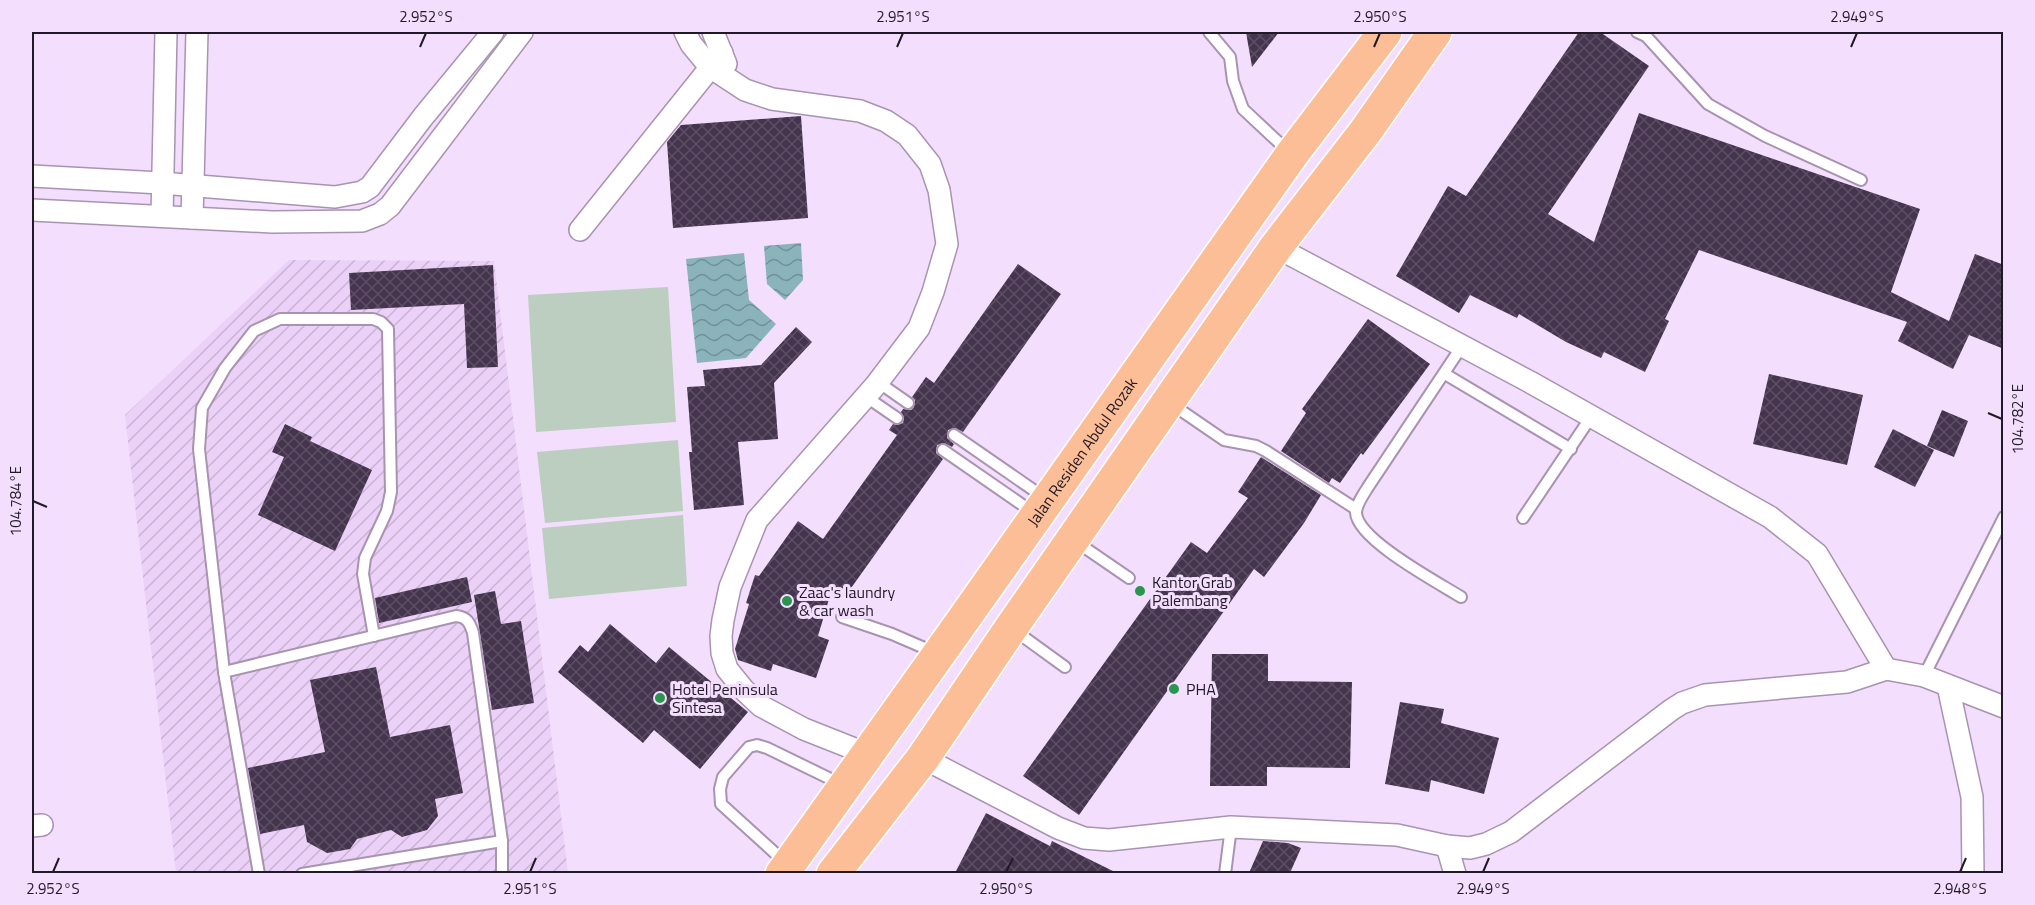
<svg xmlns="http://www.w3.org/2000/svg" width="2035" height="905" font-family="'Titillium Web',sans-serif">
<defs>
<pattern id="industrial-furrows" width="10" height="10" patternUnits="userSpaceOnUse" patternTransform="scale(1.5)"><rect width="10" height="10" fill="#ebd1f7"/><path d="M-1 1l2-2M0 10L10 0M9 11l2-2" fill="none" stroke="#c9b3d4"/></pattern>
<pattern id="water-waves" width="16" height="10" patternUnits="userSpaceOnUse" patternTransform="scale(1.5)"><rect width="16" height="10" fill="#8ab3bb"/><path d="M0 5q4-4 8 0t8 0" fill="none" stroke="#709198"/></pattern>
<pattern id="building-cross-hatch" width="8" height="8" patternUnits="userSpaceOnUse" patternTransform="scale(1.5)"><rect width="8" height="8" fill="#45344d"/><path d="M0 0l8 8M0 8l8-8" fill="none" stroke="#5d4f64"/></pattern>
</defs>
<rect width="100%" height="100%" fill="#f4defe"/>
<polygon fill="url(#industrial-furrows)" points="289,260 494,261 568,873 176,873 125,415"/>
<g fill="#bccebf">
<polygon points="668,287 676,422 536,432 528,295"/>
<polygon points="678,440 683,511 545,523 537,452"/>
<polygon points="683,515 687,586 549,599 542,528"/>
</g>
<g fill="url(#water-waves)">
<polygon points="801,243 803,280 785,300 767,284 764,246"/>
<polygon points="744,253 749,300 776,324 746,358 697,363 686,259"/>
</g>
<g fill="url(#building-cross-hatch)">
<polygon points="1246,32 1279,32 1252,67"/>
<polygon points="1579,32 1600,32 1649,66 1548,214 1594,242 1639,113 1920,209 1891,292 1949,321 1975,254 2004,265 2004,349 1969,335 1953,369 1898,341 1907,322 1699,250 1665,319 1669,321 1645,372 1604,352 1601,358 1566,342 1519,314 1517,318 1470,295 1459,313 1396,276 1448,186 1466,196"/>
<polygon points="801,116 808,218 673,228 667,142 681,125"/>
<polygon points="1018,264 1061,294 963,432 955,428 948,430 947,438 954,444 952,447 944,443 937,445 936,453 943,459 844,598 832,589 818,636 829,640 816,678 773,664 771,671 738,660 735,649 749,604 746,603 755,575 759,576 798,521 823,539 897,435 889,430 893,424 897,425 903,423 904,418 901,412 903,409 911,410 914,407 915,400 912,397 926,377 934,383"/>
<polygon points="493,265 498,367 467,368 464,304 351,310 349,273"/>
<polygon points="1368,319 1430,364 1363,455 1361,453 1340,483 1332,478 1329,483 1281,451 1306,413 1302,409"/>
<polygon points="796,327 812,342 774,383 778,439 738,442 744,505 694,510 689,452 692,452 687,387 705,386 703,370 761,365"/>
<polygon points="1769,374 1863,395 1847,465 1753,444"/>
<polygon points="1942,410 1968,421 1954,457 1927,446"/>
<polygon points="285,424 312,437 310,441 372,470 335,551 258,515 284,457 272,452"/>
<polygon points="1893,429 1934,450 1915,487 1874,467"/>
<polygon points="1261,457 1321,495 1304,523 1264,577 1254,569 1079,815 1023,776 1191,542 1207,553 1248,498 1238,492"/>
<polygon points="467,577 472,602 379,623 375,598"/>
<polygon points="495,591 501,624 521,621 534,703 492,710 474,595"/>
<polygon points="610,624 656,663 669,647 748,712 700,769 654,730 643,743 558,672 580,645 588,652"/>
<polygon points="1212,654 1268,654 1268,681 1352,682 1350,768 1267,767 1267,786 1210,786"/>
<polygon points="376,667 390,737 450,725 463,793 435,799 438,816 427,830 402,837 391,830 357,839 350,849 327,853 307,842 304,825 260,834 248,768 325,752 310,680"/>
<polygon points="1400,702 1444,709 1441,723 1499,738 1484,794 1431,780 1429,792 1385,784"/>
<polygon points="986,813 1050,846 1052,841 1117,873 955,873"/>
<polygon points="1263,841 1288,843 1301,848 1290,873 1249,873"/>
</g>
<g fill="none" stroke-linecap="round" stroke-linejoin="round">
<defs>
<g id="service">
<polyline points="1209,32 1230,57 1233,81 1243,109 1289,152"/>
<polyline points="1637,32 1646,36 1708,104 1765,136 1861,180"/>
<polyline points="1445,374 1571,449"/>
<polyline points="878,382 908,403"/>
<polyline points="865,396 897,418"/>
<polyline points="1170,403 1224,440 1256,446 1266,451 1356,509"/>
<polyline points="954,435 1045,498"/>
<polyline points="943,450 1034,513"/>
<polyline points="1523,518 1591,417"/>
<polyline points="1075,541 1129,578"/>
<path d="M 1461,597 C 1437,582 1358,540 1356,513 C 1356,504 1364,494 1368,487 L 1462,346"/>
<polyline points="842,617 892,634 936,653"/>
<polyline points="1014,630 1065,667"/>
<path d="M 224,672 L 456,616 C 467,617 470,623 473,633 L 502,841 L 502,874"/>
<polyline points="1924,676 2004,517"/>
<polyline points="786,863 721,804 720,789 723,777 749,747 757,745 767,748 843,785"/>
<polyline points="259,874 224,672 199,449 202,408 225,368 254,331 280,319 373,319 381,322 388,329 391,492 387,511 365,558 363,574 374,636"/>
<polyline points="302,874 502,841"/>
<polyline points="1225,874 1231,827"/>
</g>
<g id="minor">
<polyline points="685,32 691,44 710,67 745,90 772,99 860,111 886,121 907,135 930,164 939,190 947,244 933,292 919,328 875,386 757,520 730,587 723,620 721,636 722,653 727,669 744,690 761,706 804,729 867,754"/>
<polyline points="713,32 726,64"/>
<polyline points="32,176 161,183 335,197 362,192 370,187 423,117 493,32"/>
<polyline points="32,210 272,222 362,221 380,214 390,206 522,32"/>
<polyline points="162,216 166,32"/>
<polyline points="192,218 197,32"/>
<polyline points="580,230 722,53"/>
<polyline points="1276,247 1530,382 1770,517 1817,554 1886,669"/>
<polyline points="1948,686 1972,797 1973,874"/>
<polyline points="923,758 1058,828 1084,838 1109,840 1231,827 1397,835 1447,846 1470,848 1486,844 1511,832 1671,710 1682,703 1705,695 1847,682 1886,669 1924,676 2004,707"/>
<polyline points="32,826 42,825"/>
<polyline points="1447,846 1455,874"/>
</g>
<g id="trunk">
<path id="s1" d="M 782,874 L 956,630 L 1292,154 L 1385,32"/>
<polyline points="833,874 923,758 1011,628 1276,247 1365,132 1435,32"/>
</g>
</defs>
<use href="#service" stroke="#a893b1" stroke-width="14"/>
<use href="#minor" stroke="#a893b1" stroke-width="24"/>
<use href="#trunk" stroke="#fff" stroke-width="36"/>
<use href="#service" stroke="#fff" stroke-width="10"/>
<use href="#minor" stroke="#fff" stroke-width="21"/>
<use href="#trunk" stroke="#fcbe96" stroke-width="33"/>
</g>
<path fill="none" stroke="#211925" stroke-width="2" d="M 420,47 L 426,33M 897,47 L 903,33M 1374,47 L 1380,33M 1851,47 L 1857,33M 1988,413 L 2002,419M 33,501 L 47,507M 53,872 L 59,858M 530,872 L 536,858M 1006,872 L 1013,858M 1483,872 L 1489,858M 1960,872 L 1966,858"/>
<g fill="#2a954d" stroke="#f4defe" stroke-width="2">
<circle cx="1140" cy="591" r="6"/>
<circle cx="787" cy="601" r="6"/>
<circle cx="1174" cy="689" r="6"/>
<circle cx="660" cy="698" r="6"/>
</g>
<g text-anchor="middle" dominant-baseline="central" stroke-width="6" stroke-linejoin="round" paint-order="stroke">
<g font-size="16" fill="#211925" stroke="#f4defe">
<text stroke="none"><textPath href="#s1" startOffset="518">Jalan Residen Abdul Rozak</textPath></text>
</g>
<g font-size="16" fill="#211925" stroke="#f4defe" text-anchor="start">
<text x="1152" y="582">Kantor Grab<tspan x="1152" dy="18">Palembang</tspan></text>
<text x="799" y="592">Zaac's laundry<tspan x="799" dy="18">&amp; car wash</tspan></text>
<text x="672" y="689">Hotel Peninsula<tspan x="672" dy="18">Sintesa</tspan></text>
<text x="1186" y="689">PHA</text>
</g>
</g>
<rect width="2035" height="905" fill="none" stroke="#f4defe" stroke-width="66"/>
<rect x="33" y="33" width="1969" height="839" fill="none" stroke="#211925" stroke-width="2"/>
<g font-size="15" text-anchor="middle" fill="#211925">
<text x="426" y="22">2.952°S</text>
<text x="903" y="22">2.951°S</text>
<text x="1380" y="22">2.950°S</text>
<text x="1857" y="22">2.949°S</text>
<text transform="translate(2018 419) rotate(-90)" y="5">104.782°E</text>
<text transform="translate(16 501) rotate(-90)" y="5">104.784°E</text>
<text x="53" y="894">2.952°S</text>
<text x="530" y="894">2.951°S</text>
<text x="1006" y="894">2.950°S</text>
<text x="1483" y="894">2.949°S</text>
<text x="1960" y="894">2.948°S</text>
</g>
</svg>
